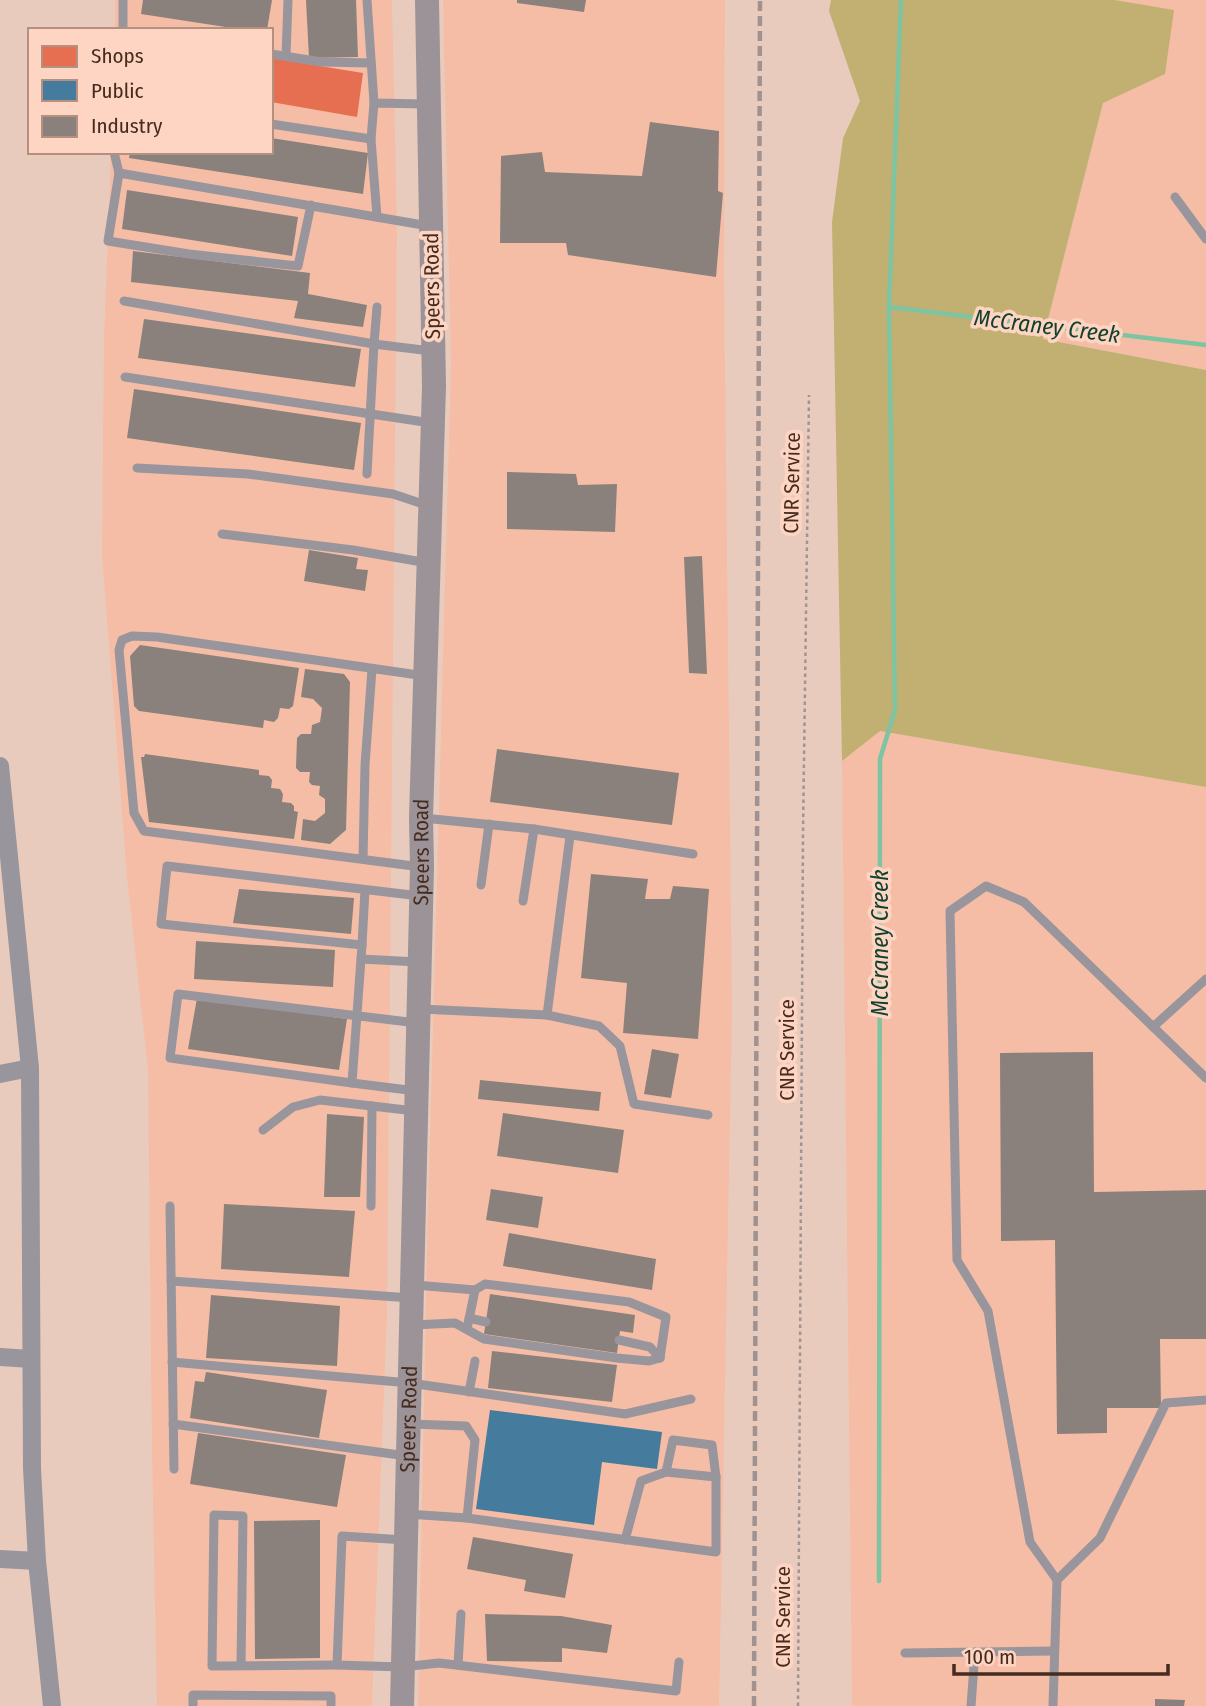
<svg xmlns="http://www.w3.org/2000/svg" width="1206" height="1706" font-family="'Fira Sans Condensed',sans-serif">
<rect width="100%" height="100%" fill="#e9cbbd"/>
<g fill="#f5bda5">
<polygon points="115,0 392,0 397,229 387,1312 372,1706 157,1706 152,1452 148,1070 127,877 102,555 104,337 111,152 271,152 271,30 115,30"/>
<polygon points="443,0 725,0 724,275 732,1010 719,1706 418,1706 427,1249 451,364"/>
<polygon points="1115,0 1206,0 1206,370 1043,339 1103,103 1174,10"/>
<polygon points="880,731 1206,787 1206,1706 852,1706 842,761"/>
</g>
<polygon fill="#c1b072" points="831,0 1115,0 1174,10 1165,74 1103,103 1043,339 1206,370 1206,787 880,731 842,761 832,222 843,138 860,101 829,11"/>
<polygon fill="#e76f51" points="271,58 363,73 357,117 271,102"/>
<polygon fill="#457b9d" points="490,1410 662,1432 657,1469 602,1462 594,1525 476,1509"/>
<g fill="#8a817c">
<polygon points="143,0 272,0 267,30 245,30 141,14"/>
<polygon points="306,0 356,0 358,57 309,58"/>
<polygon points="517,0 586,0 584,12 517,3"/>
<polygon points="650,122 719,131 718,191 723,193 716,277 568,255 566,243 500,243 501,156 542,152 545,172 642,176"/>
<polygon points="271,138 368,153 363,194 129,158 130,152 271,152"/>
<polygon points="127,190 298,217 292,256 122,229"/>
<polygon points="133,251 310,273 308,294 367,305 363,327 294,318 298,301 131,282"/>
<polygon points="144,319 361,349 355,387 138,358"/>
<polygon points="134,389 361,423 354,470 127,438"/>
<polygon points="507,472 576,474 578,485 617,484 615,532 507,529"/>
<polygon points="309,550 358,558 356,569 368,570 365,591 304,581"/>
<polygon points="702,556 707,674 689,673 684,557"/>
<polygon points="140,645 299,668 293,706 289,709 280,708 278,718 274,722 264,720 263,728 139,711 134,706 130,656"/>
<polygon points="305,669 344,674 350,682 346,830 330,844 301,840 303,819 315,821 325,813 325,799 319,795 320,786 312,785 309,782 310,772 300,772 296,768 297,738 301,734 311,734 312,725 320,722 322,708 313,699 301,697"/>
<polygon points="497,749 679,773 672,825 490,802"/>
<polygon points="145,754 259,770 259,775 269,776 272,780 271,788 280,789 283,794 282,802 291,803 294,806 294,811 298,812 294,839 149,822 141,757 144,757"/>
<polygon points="591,874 648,879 645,899 670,899 673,886 709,889 698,1039 623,1033 627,983 581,978"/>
<polygon points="239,889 354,898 351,934 233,923"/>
<polygon points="196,941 335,950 333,987 194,979"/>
<polygon points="197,998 347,1019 339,1070 188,1049"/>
<polygon points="652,1049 679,1054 671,1098 644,1094"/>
<polygon points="1093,1052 1094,1192 1206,1190 1206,1339 1160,1339 1161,1408 1107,1408 1107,1433 1057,1434 1055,1240 1001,1241 1000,1053"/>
<polygon points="480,1080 601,1092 599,1111 478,1099"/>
<polygon points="503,1113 624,1130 618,1173 497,1156"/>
<polygon points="327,1114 364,1117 360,1197 324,1197"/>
<polygon points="491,1189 543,1197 538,1228 486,1220"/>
<polygon points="224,1204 355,1211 349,1277 221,1269"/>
<polygon points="509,1233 656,1259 652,1290 503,1266"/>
<polygon points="490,1294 635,1315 633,1333 620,1331 617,1353 484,1334"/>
<polygon points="211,1295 340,1306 337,1366 206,1358"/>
<polygon points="492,1351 617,1365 612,1402 488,1388"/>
<polygon points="206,1372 327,1390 319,1438 190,1418 195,1381 204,1382"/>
<polygon points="198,1433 346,1455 337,1507 190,1484"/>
<polygon points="320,1520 320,1658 255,1659 254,1521"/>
<polygon points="473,1537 573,1554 565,1598 524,1591 526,1580 467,1569"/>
<polygon points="485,1614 561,1616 612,1625 607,1653 562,1648 562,1662 487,1661"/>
<polygon points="1155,1699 1185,1700 1184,1706 1155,1706"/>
</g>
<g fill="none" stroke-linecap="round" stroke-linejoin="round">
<g stroke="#7fc4a2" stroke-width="4.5">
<polyline points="901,0 889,307 1206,345"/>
<polyline points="879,1581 880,759 895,710 889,307"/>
</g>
<polyline stroke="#a09493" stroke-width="2.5" stroke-dasharray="3.5 3.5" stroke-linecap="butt" points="798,1706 803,833 809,395"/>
<g stroke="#99959d" stroke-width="9">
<polyline points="367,0 374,103"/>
<polyline points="123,30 123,0"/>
<polyline points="271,54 322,62 371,63"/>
<polyline points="286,56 288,0"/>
<polyline points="271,124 371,139"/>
<polyline points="114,152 119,173"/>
<polyline points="1175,197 1206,239"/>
<polyline points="311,205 298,266 189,254 108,241 119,173 429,226"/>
<polyline points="377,217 371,139 374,103 426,104"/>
<polyline points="124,301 374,344 377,307"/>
<polyline points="125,377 431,423"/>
<polyline points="137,468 248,474 393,494 429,506"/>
<polyline points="367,474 374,344 431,351"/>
<polyline points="222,534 353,550 428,563"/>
<polyline points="423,818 534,829 693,854"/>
<polyline points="363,859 365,765 372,669"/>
<polyline points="421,867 144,831 134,813 119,650 122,640 132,636 157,637 425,676"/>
<polyline points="481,885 489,824"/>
<polyline points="523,901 534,829"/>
<polyline points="362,945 365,890"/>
<polyline points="361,959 418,962"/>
<polyline points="421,1009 547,1015 570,836"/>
<polyline points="547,1015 599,1026 620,1046 634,1104 708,1115"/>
<polyline points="417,1023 178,994 170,1058 352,1083 362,945 161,924 167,866 420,896"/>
<polyline points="1153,1027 1206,979"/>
<polyline points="352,1083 416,1091"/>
<polyline points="263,1130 293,1107 320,1100 372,1106"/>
<polyline points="170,1206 174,1469"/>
<polyline points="371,1206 372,1106 415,1111"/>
<polyline points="171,1281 411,1298"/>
<polyline points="415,1285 475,1290 467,1329"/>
<polyline points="475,1290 485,1284 629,1302 666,1317 660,1358"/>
<polyline points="469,1318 486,1322"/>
<polyline points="413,1325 455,1323 484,1339 617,1358 649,1361 660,1358"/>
<polyline points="619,1340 650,1347 660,1358"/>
<polyline points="172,1362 410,1383 625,1414 691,1399"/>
<polyline points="469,1392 475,1361"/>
<polyline points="173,1424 407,1456"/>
<polyline points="666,1472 673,1440 712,1445 716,1477"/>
<polyline points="407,1514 467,1518 475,1440 466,1426 411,1424"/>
<polyline points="467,1518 716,1552 716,1477 666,1472 641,1481 625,1540"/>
<polyline points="405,1540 342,1536 337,1665 402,1667 439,1663 676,1691 679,1662"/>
<polyline points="1057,1580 1030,1542 988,1311 957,1260 950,911 986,886 1024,902 1206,1078"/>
<polyline points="905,1653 1053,1651"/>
<polyline points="458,1665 461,1614"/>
<polyline points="241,1666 243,1516 214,1515 212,1666 337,1665"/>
<polyline points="193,1706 193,1695 331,1696 331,1706"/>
<polyline points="971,1706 975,1652"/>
<polyline points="1053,1706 1057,1580 1100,1538 1166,1403 1206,1400"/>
</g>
<g stroke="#99959d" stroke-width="18">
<polyline points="0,766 30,1068 32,1468 37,1561 52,1706"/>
<polyline points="0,1074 30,1068"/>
<polyline points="0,1357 31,1359"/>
<polyline points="0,1559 37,1561"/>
</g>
<path stroke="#9b9398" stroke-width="24" id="s1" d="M 402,1706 L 422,867 L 421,818 L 434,386 L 427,0"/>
<polyline stroke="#a19290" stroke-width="4.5" stroke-dasharray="10 5" stroke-linecap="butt" points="754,1706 760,0"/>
</g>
<g text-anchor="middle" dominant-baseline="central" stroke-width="7" stroke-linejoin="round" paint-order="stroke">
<g font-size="21" fill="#462b1f" stroke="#fed4c2">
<text transform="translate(432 286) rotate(-91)">Speers Road</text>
<text transform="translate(792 483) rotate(-89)">CNR Service</text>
<text stroke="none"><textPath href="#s1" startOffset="854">Speers Road</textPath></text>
<text transform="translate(787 1050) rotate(-90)">CNR Service</text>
<text stroke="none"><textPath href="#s1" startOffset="287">Speers Road</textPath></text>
<text transform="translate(783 1617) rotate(-90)">CNR Service</text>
</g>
<g font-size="23" font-style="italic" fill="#11412f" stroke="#fed4c2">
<text transform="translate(1047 326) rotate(7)">McCraney Creek</text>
<text transform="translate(880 943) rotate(-90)">McCraney Creek</text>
</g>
</g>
<rect x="28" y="28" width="245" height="126" fill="#fed4c2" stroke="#b49081" stroke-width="2"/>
<rect x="42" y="46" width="35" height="21" fill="#e76f51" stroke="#b49081" stroke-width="2"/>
<text x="91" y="63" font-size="21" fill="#462b1f">Shops</text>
<rect x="42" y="80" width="35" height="21" fill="#457b9d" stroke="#b49081" stroke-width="2"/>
<text x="91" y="98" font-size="21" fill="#462b1f">Public</text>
<rect x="42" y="116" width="35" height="21" fill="#8a817c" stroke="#b49081" stroke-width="2"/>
<text x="91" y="133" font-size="21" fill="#462b1f">Industry</text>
<path d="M954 1664v10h214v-10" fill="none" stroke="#462b1f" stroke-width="3.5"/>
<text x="964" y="1664" font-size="21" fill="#462b1f" stroke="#fed4c2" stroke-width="5" paint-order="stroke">100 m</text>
</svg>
